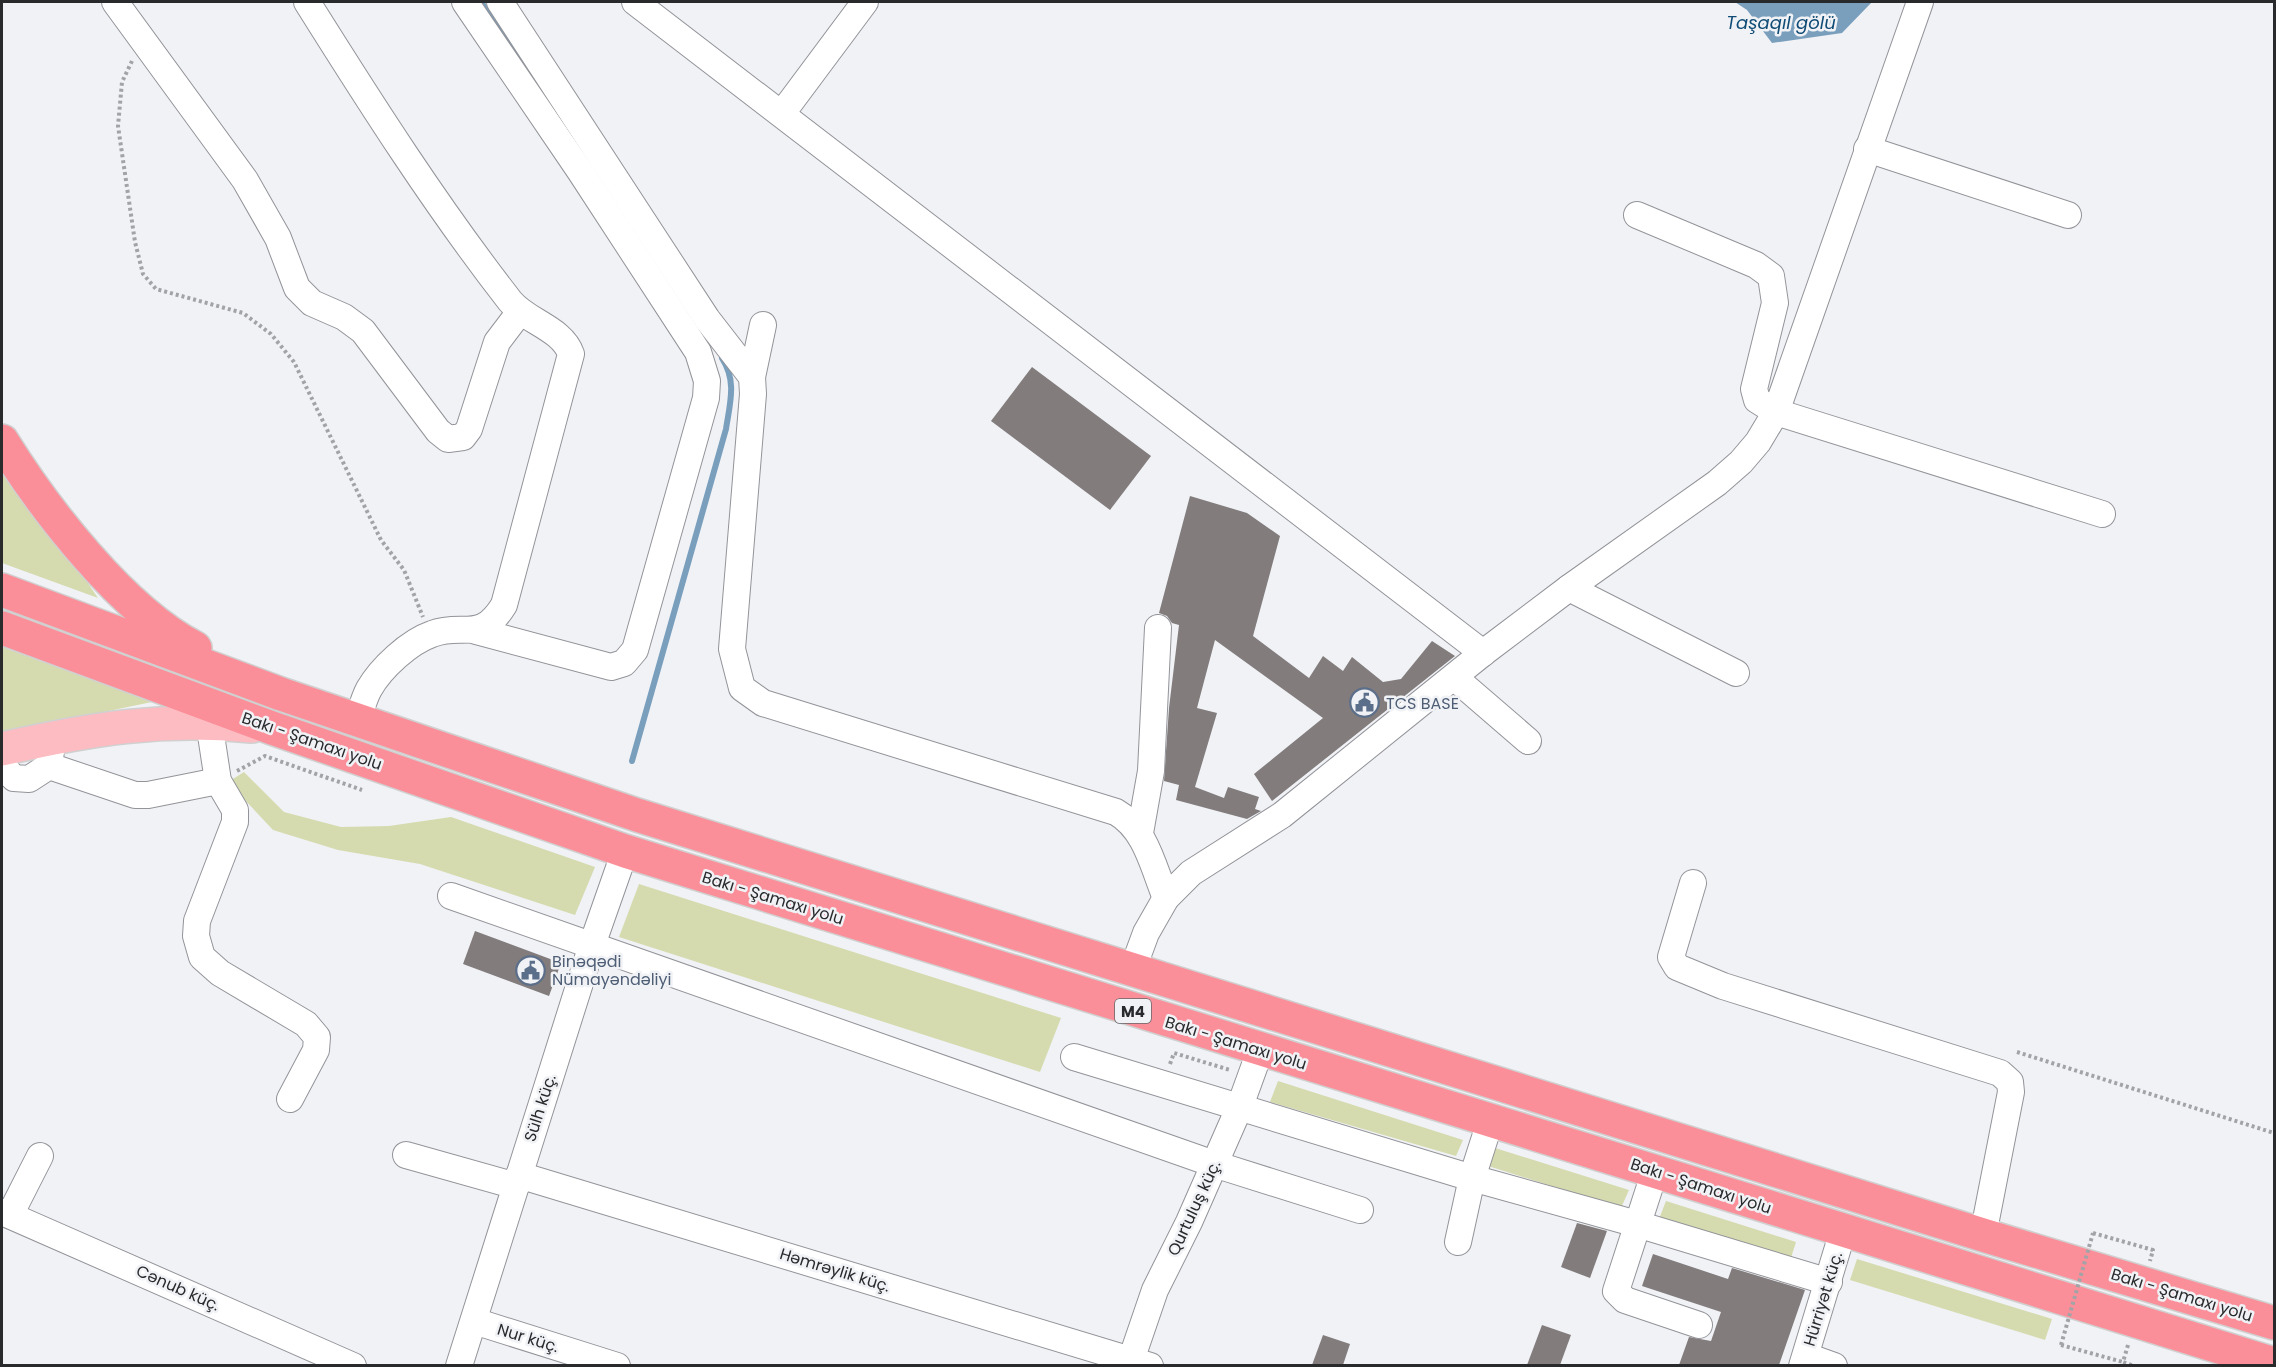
<svg xmlns="http://www.w3.org/2000/svg" width="2276" height="1367" font-family="Poppins,sans-serif">
<rect width="100%" height="100%" fill="#f0f2f6"/>
<g fill="#d5dbae">
<polygon points="2,457 98,598 2,563"/>
<polygon points="2,647 152,702 2,733"/>
<polygon points="244,772 284,812 341,827 389,826 451,817 595,867 575,915 420,864 338,850 273,830 228,782"/>
<polygon points="639,884 1061,1018 1040,1072 619,937"/>
<polygon points="1278,1081 1463,1140 1456,1156 1270,1102"/>
<polygon points="1492,1147 1629,1190 1621,1208 1485,1165"/>
<polygon points="1666,1201 1796,1242 1790,1261 1659,1219"/>
<polygon points="1857,1259 2052,1319 2045,1340 1850,1280"/>
</g>
<polygon fill="#7a9fbd" points="1735,2 1872,2 1842,33 1772,43 1747,10"/>
<g fill="none" stroke-linecap="round" stroke-linejoin="round">
<g stroke="#7a9fbd" stroke-width="6">
<polyline points="481,2 537,85"/>
<path d="M 632,761 L 726,429 C 730,403 737,381 722,358"/>
</g>
</g>
<g fill="#827c7c">
<polygon points="1032,367 1151,456 1110,510 991,421"/>
<polygon points="1190,496 1247,513 1280,536 1253,636 1309,678 1323,656 1343,671 1352,657 1383,682 1401,679 1432,641 1455,656 1272,801 1254,774 1323,718 1215,640 1197,708 1217,713 1195,787 1224,798 1228,787 1259,797 1255,809 1261,811 1247,819 1176,800 1179,785 1164,781 1169,708 1179,625 1172,623 1167,616 1159,613"/>
<polygon points="475,931 561,963 549,996 463,964"/>
<polygon points="1577,1223 1607,1231 1590,1278 1561,1267"/>
<polygon points="1653,1254 1728,1279 1732,1268 1805,1290 1779,1365 1679,1365 1689,1337 1711,1341 1721,1312 1642,1286"/>
<polygon points="1542,1325 1571,1335 1560,1365 1527,1365"/>
<polygon points="1323,1335 1350,1344 1343,1365 1312,1365"/>
</g>
<g fill="none" stroke-linecap="round" stroke-linejoin="round">
<defs>
<g id="minor">
<polyline points="115,2 245,180 278,238 297,288 312,303 344,317 363,331 438,431 448,439 463,437 469,429 497,342 519,313"/>
<path d="M 307,2 C 371,104 436,206 510,301 C 527,322 562,328 571,354 L 504,605 C 480,644 464,622 432,634 C 409,642 381,668 369,689 C 364,698 361,710 358,719"/>
<polyline points="465,2 580,171 698,352 707,381 706,398 635,650 624,663 611,667 476,631"/>
<path d="M 500,2 L 707,319 L 752,377 L 753,394 L 732,649 L 742,688 L 763,703 L 1116,812 C 1146,829 1153,867 1166,898"/>
<polyline points="635,2 1483,653"/>
<polyline points="783,112 865,2"/>
<polyline points="1867,149 2068,215"/>
<polyline points="1637,215 1756,265 1771,276 1775,303 1754,389 1757,400 1776,412 2102,514"/>
<polyline points="752,377 763,325"/>
<polyline points="1569,588 1736,673"/>
<polyline points="1455,678 1528,741"/>
<polyline points="209,722 218,781 235,810 235,822 197,921 196,936 202,957 220,973 306,1024 317,1037 316,1050 290,1099"/>
<polyline points="2,766 14,778 29,779 49,766 51,751"/>
<polyline points="49,766 135,795 148,795 218,781"/>
<polyline points="1140,833 1151,771 1158,628"/>
<polyline points="1693,883 1671,957 1677,967 1723,986 2000,1073 2010,1082 2011,1092 1983,1235"/>
<polyline points="451,896 1214,1164 1360,1210"/>
<polyline points="1132,971 1146,933 1166,898 1191,873 1282,815 1483,653 1569,588 1717,483 1741,462 1758,442 1776,412 1920,2"/>
<polyline points="1074,1057 1472,1178 1637,1224 1829,1282"/>
<polyline points="406,1155 516,1186"/>
<polyline points="1655,1171 1616,1291 1625,1300 1699,1325"/>
<polyline points="519,1175 1150,1366"/>
<polyline points="2,1212 353,1366"/>
<polyline points="10,1215 40,1156"/>
<polyline points="1458,1242 1472,1178 1490,1122"/>
<polyline points="474,1321 617,1366"/>
<polyline points="1806,1356 1834,1366"/>
<polyline points="459,1366 592,945 625,851"/>
<polyline points="1129,1366 1155,1290 1189,1222 1240,1106 1260,1051"/>
<polyline points="1802,1366 1843,1231"/>
</g>
<path id="major" d="M 2,749 C 90,729 161,717 252,726"/>
<g id="highway">
<path d="M 2,441 C 45,510 122,610 195,648"/>
<polyline points="2,590 281,694 637,815 1983,1235 2274,1323"/>
<polyline points="2,628 272,728 625,851 2274,1364"/>
</g>
</defs>
<use href="#minor" stroke="#939499" stroke-width="28"/>
<use href="#major" stroke="#d0d0d0" stroke-width="36"/>
<use href="#highway" stroke="#d0d0d0" stroke-width="36"/>
<g stroke="#a1a3a6" stroke-width="4" stroke-dasharray="3 3" stroke-linecap="butt">
<polyline points="132,61 122,82 118,126 135,242 143,274 156,289 243,313 271,334 294,362 381,540 404,570 423,617"/>
<polyline points="237,771 265,756 362,790"/>
<polyline points="2017,1052 2274,1133"/>
<polyline points="1170,1064 1174,1053 1230,1070"/>
<polyline points="2093,1233 2153,1250 2150,1261"/>
<polyline points="2061,1345 2123,1362"/>
<polyline points="2128,1345 2123,1362 2134,1366"/>
</g>
<use href="#minor" stroke="#fff" stroke-width="26"/>
<use href="#major" stroke="#fdbcc2" stroke-width="33"/>
<use href="#highway" stroke="#fb8f99" stroke-width="33"/>
<polyline stroke="#a1a3a6" stroke-width="4" stroke-dasharray="3 3" stroke-linecap="butt" points="2061,1345 2093,1233"/>
</g>
<defs>
<symbol id="civic-ring" viewBox="-11 -11 22 22"><circle r="9.5" fill="#f0f2f6" stroke="#5c6f8a" stroke-width="1.5"/><path d="M-.6-6.5H3V-4.5H.6V-3L4-1V1h2V6H-6V1h2V-1L-.6-3ZM-1.2 2.5V6h2.4V2.5Z" fill="#5c6f8a"/></symbol>
</defs>
<g fill-rule="evenodd">
<use href="#civic-ring" x="1348" y="686" width="33" height="33"/>
<use href="#civic-ring" x="514" y="954" width="33" height="33"/>
</g>
<g text-anchor="middle" dominant-baseline="central" stroke-width="5" stroke-linejoin="round" paint-order="stroke">
<rect fill="#f0f2f6" stroke="#656668" stroke-width="1.5" x="1115" y="999" width="36" height="24" rx="4.5"/>
<g font-size="15" font-weight="bold" fill="#292a2b">
<text x="1133" y="1011">M4</text>
</g>
<g font-size="16" fill="#4e5e75" stroke="#f0f2f6" text-anchor="start">
<text x="1386" y="703">TCS BASE</text>
<text x="552" y="961">Binəqədi<tspan x="552" dy="18">Nümayəndəliyi</tspan></text>
</g>
<g font-size="16" fill="#292a2b" stroke="#f0f2f6">
<text transform="translate(312 741) rotate(19)">Bakı - Şamaxı yolu</text>
<text transform="translate(773 898) rotate(17)">Bakı - Şamaxı yolu</text>
<text transform="translate(1236 1043) rotate(17)">Bakı - Şamaxı yolu</text>
<text transform="translate(540 1108) rotate(-72)">Sülh küç.</text>
<text transform="translate(1701 1186) rotate(18)">Bakı - Şamaxı yolu</text>
<text transform="translate(1194 1208) rotate(-65)">Qurtuluş küç.</text>
<text transform="translate(835 1270) rotate(17)">Həmrəylik küç.</text>
<text transform="translate(178 1288) rotate(24)">Cənub küç.</text>
<text transform="translate(2182 1295) rotate(17)">Bakı - Şamaxı yolu</text>
<text transform="translate(1823 1299) rotate(-73)">Hürriyət küç.</text>
<text transform="translate(528 1338) rotate(17)">Nur küç.</text>
</g>
<g font-size="18" font-style="italic" fill="#104c75" stroke="#f0f2f6">
<text x="1781" y="22">Taşaqıl gölü</text>
</g>
</g>
<rect width="2276" height="1367" fill="none" stroke="#292a2b" stroke-width="6"/>
</svg>
